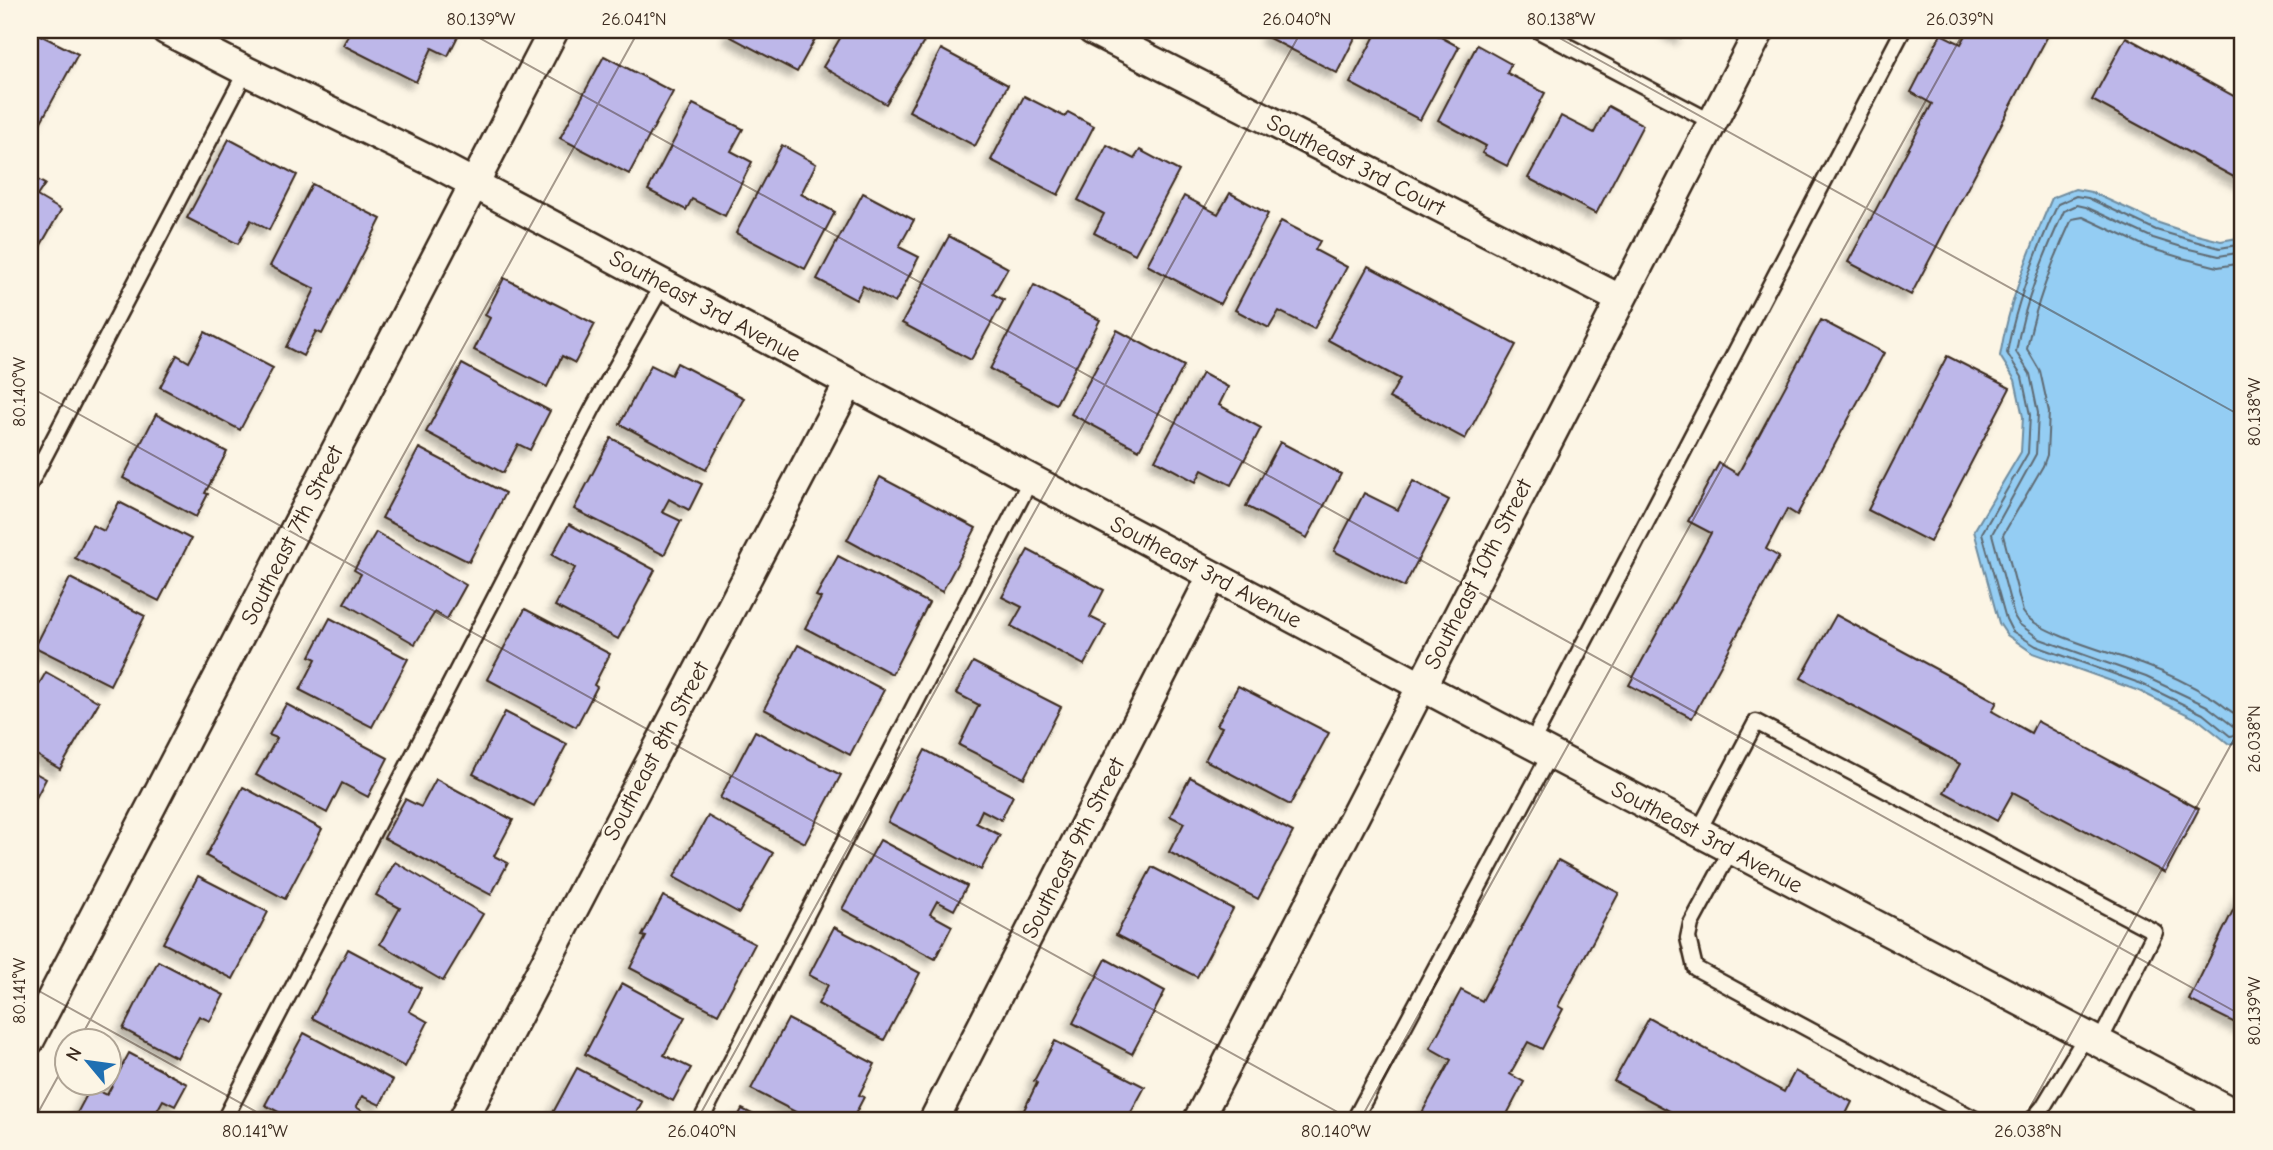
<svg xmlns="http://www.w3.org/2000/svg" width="2273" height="1150" font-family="'Comic Neue',sans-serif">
<defs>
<filter id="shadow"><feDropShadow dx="-6" dy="6" stdDeviation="3.5" flood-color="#0004"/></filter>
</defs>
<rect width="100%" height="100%" fill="#fcf5e5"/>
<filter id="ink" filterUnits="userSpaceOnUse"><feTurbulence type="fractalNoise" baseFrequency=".0143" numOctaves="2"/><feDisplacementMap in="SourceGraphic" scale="14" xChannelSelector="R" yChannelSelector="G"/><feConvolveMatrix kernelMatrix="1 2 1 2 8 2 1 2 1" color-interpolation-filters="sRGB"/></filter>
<g filter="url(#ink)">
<path fill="#94cdf3" stroke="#708c9e" stroke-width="2" d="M 2075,189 L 2091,192 L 2159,223 L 2189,233 L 2221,241 L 2243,237 L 2243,741 L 2229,744 L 2199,720 L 2139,691 L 2033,653 L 2007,635 L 1999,623 L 1974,531 L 2021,452 L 2023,417 L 2015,380 L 2000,356 C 2009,301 2030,249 2052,198 Z"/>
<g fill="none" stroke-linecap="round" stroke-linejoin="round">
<g stroke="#5f6b73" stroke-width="2">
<path d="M 2243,244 L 2220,248 L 2187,239 L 2156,230 L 2088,198 L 2076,196 L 2058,204 C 2036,251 2016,302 2007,353 L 2022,377 L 2030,415 L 2028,453 L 1982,533 L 2006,619 L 2012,631 L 2036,646 L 2142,684 L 2203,714 L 2230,736 L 2243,734"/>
<path d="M 2243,252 L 2219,256 L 2185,248 L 2153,238 L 2086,207 L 2077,205 L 2064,211 C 2044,255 2024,303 2016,352 L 2030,374 L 2038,413 L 2036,454 L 1992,534 L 2014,616 L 2019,624 L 2040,639 L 2146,677 L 2207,706 L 2233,726 L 2243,726"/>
<path d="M 2243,263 L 2218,267 L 2182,258 L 2149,248 L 2083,217 L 2072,219 C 2053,260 2035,305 2027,349 L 2040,371 L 2049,412 L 2047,455 L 2043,466 L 2003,535 L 2023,612 C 2036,634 2120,655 2147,666 C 2169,674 2191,685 2211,697 C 2223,703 2230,715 2243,715"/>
</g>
</g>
<g fill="#bdb7e9" stroke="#3b2a1e" stroke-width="2" filter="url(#shadow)">
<polygon points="30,30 78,54 37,129 30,125"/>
<polygon points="351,30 461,30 448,56 432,48 416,82 343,45"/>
<polygon points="733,30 820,30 797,72 729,36"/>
<polygon points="845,30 904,30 924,42 886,104 823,67"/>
<polygon points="1271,30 1359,30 1337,73 1267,37"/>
<polygon points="1378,30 1428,30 1459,47 1420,120 1350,83"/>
<polygon points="1666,30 1685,30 1681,38"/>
<polygon points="1969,30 2051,30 1911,295 1848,262 1932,104 1911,92 1941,34 1961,44"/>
<polygon points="2126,37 2243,101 2243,182 2092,100"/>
<polygon points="1477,45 1511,64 1507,73 1545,93 1507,166 1482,153 1486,146 1438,120"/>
<polygon points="941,49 1008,85 975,146 909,111"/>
<polygon points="604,56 673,92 629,174 560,138"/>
<polygon points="1024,96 1065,117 1068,112 1094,126 1058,195 991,160"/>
<polygon points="693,104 743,129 731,151 752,162 725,216 692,199 686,210 648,190"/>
<polygon points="1608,106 1643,125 1596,214 1528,178 1561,116 1594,133"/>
<polygon points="229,139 297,175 269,230 251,220 238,244 187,218"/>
<polygon points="782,145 816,164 801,194 835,212 805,269 736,233"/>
<polygon points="1107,145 1134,159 1140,150 1179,171 1135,254 1094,233 1104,214 1078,200"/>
<polygon points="30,176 45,184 37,196 61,210 30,264"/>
<polygon points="312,184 381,219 322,334 316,331 303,356 286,347 315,289 270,266"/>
<polygon points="863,193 914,220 899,247 919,257 895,303 863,286 856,300 817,279"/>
<polygon points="1230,193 1268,214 1220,304 1147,265 1184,196 1218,214"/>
<polygon points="1281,221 1320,241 1315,250 1347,267 1314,329 1279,311 1269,328 1235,310"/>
<polygon points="949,236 1008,268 993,294 1004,300 971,360 902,323"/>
<polygon points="1368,266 1516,345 1465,439 1389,398 1400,379 1328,340"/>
<polygon points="504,278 595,324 575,363 562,356 547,387 474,350 490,318 485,315"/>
<polygon points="1034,285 1100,320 1056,404 990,369"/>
<polygon points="1821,320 1884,353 1797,515 1787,509 1766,549 1779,557 1692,718 1629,685 1711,533 1688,521 1719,463 1738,474"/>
<polygon points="1117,330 1184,366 1139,450 1071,414"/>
<polygon points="205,332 273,368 240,430 160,387 177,355 189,362"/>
<polygon points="1947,356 2010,388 1930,542 1868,510"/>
<polygon points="677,363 744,398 706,470 620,424 651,365 671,375"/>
<polygon points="462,364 550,411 530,450 518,444 503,473 426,432"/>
<polygon points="1202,373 1228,387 1219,405 1261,428 1231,485 1202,470 1196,482 1155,460"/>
<polygon points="156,414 227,452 205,493 208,494 196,517 123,478"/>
<polygon points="611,438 702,484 689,510 669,499 662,512 681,521 664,555 574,509"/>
<polygon points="1280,442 1341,474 1307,538 1246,506"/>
<polygon points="419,448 505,493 469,562 382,518"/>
<polygon points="880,477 976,528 942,592 847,540"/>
<polygon points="1413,481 1449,500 1404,587 1334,551 1364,493 1398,510"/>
<polygon points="119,502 191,539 159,601 75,558 92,525 104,531"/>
<polygon points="569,524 655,570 618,639 555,606 575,568 552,555"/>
<polygon points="376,532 466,585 447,619 435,612 415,644 344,603 361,574 354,570"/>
<polygon points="1028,550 1104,590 1090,617 1106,625 1084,665 1011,626 1022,607 1002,597"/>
<polygon points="838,556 929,603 892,674 805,628 821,598 816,596"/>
<polygon points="70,578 145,616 110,685 35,647"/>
<polygon points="525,609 610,654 594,685 597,687 576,727 487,679"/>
<polygon points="1836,615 1997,702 1992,711 2031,733 2037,721 2199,809 2165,873 2013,792 1997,821 1944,792 1960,764 1801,678"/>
<polygon points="330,618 408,659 372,727 300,690 316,659 310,656"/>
<polygon points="798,645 884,690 850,755 764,709"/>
<polygon points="973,662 1061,707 1024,778 959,745 979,705 956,693"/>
<polygon points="46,672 99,702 60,769 30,751 30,691 34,693"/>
<polygon points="1238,686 1329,733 1290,805 1205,760 1222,727 1217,725"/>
<polygon points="286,704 388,758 368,797 342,783 327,813 256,775 277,738 269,735"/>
<polygon points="505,712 567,744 534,806 473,774"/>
<polygon points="755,731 841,775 805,843 720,798"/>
<polygon points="925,750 1013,796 1001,820 982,810 976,823 1000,835 981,870 888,822"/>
<polygon points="30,770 46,779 30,809"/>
<polygon points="1190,777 1293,832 1258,899 1169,852 1184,823 1170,816"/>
<polygon points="436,779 513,820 494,856 508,863 491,895 384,838 405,799 421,807"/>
<polygon points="243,787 322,829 285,899 206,856"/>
<polygon points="708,816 773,853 739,913 674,877"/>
<polygon points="880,840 967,886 954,910 937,901 930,914 952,926 935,959 842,909"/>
<polygon points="1558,860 1619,893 1558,1006 1563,1009 1542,1049 1528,1042 1510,1074 1524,1082 1504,1120 1418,1120 1451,1060 1430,1048 1461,990 1482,1001"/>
<polygon points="395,862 483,914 443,981 380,944 400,908 376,895"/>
<polygon points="1152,867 1233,909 1197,977 1116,935"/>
<polygon points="198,876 268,912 233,979 163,943"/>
<polygon points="2243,890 2243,1027 2189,1000"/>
<polygon points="663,896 755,944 718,1014 630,968 646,937 642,936"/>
<polygon points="834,927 920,973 884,1040 818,1004 828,985 809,975"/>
<polygon points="348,949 421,988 409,1011 428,1022 405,1067 312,1018"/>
<polygon points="1106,959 1165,991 1132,1054 1073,1023"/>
<polygon points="158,961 224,995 210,1021 199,1016 177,1058 123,1029"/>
<polygon points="622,983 685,1017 664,1055 691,1068 673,1101 585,1054"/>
<polygon points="1649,1018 1784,1092 1795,1071 1852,1102 1843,1120 1686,1120 1614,1081"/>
<polygon points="788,1019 875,1064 859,1095 864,1097 852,1120 811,1120 751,1089"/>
<polygon points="304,1033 393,1080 380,1105 362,1096 356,1107 377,1120 294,1120 265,1105"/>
<polygon points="1055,1041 1145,1087 1127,1120 1034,1120 1022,1114 1037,1083 1034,1081"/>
<polygon points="129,1053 187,1084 175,1106 163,1100 152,1120 86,1120 76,1115 91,1087 107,1095"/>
<polygon points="577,1068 642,1102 632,1120 549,1120"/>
<polygon points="742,1109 764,1120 736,1120"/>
</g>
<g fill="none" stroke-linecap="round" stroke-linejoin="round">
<defs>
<g id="lane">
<polyline points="1537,30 1712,122"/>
<polyline points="30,484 246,71"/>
<polyline points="1531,744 1903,30"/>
<polyline points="1698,832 1756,722 2155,932 2099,1043"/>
<polyline points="1731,850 1691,924 1688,938 1695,968 1977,1120"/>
<polyline points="224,1120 594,406 663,284"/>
<polyline points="701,1120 1031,479"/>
<polyline points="1354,1120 1550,754"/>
<polyline points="2032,1120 2043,1107 2086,1036"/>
</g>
<g id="street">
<polyline points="166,30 246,71 433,162 1421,686 2243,1118"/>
<polyline points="1092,30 1620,299"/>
<polyline points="30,1040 554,30"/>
<polyline points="463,1120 849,383"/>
<polyline points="934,1120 1212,576"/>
<polyline points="1198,1120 1760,30"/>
</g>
</defs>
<use href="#lane" stroke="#3b2a1e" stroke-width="19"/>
<use href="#street" stroke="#3b2a1e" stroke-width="33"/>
<use href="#lane" stroke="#fcf5e5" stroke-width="14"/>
<use href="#street" stroke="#fcf5e5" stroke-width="28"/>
</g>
</g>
<path fill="none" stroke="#3b2a1e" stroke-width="2" stroke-opacity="0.45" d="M 465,30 L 2243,1016M 1545,30 L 2243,417M 30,387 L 1352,1120M 30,986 L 271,1120M 78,1042 L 639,30M 34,1120 L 66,1062M 697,1120 L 1302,30M 1360,1120 L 1965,30M 2023,1120 L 2243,723"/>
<g text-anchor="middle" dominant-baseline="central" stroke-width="6" stroke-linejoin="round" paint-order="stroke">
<g font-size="23" fill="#3b2a1e" stroke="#fcf5e5">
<text transform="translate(1356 165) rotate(27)">Southeast 3rd Court</text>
<text transform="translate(705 306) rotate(28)">Southeast 3rd Avenue</text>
<text transform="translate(292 535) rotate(-63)">Southeast 7th Street</text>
<text transform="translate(1206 572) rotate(28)">Southeast 3rd Avenue</text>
<text transform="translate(1478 574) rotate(-63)">Southeast 10th Street</text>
<text transform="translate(656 751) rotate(-62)">Southeast 8th Street</text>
<text transform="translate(1707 837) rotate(28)">Southeast 3rd Avenue</text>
<text transform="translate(1073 848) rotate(-63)">Southeast 9th Street</text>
</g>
</g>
<rect width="2273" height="1150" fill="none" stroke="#fcf5e5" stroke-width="77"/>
<g transform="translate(88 1062) rotate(299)"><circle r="33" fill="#fcf5e5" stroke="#afa495" stroke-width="2"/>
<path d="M0-5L12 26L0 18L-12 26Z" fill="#1f6fb2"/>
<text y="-10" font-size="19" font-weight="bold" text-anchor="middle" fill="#3b2a1e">N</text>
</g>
<rect x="38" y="38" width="2196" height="1074" fill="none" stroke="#3b2a1e" stroke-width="2.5"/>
<g font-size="18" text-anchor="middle" fill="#3b2a1e">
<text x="481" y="25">80.139°W</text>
<text x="634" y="25">26.041°N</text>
<text x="1297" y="25">26.040°N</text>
<text x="1561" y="25">80.138°W</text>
<text x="1960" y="25">26.039°N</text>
<text transform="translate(19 392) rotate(-90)" y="6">80.140°W</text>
<text transform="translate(2254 412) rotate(-90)" y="6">80.138°W</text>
<text transform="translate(2254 739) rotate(-90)" y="6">26.038°N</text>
<text transform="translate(19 991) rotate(-90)" y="6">80.141°W</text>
<text transform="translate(2254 1011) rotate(-90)" y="6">80.139°W</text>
<text x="255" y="1137">80.141°W</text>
<text x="702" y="1137">26.040°N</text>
<text x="1336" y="1137">80.140°W</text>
<text x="2028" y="1137">26.038°N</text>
</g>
</svg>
